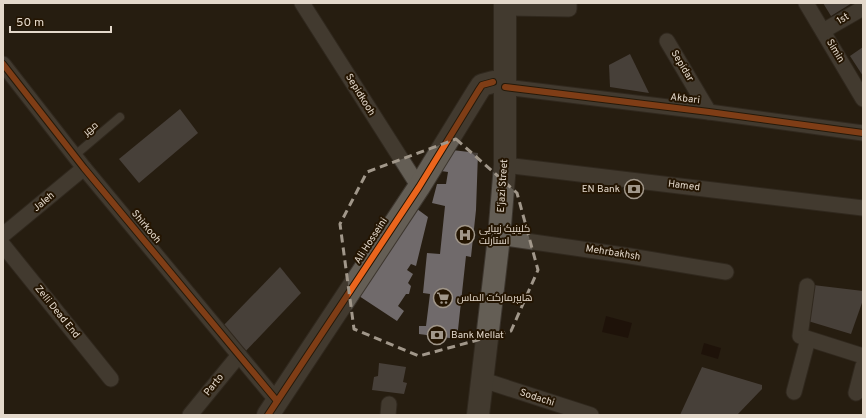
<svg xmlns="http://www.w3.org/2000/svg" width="866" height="418" font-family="Overpass,Cairo,sans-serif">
<rect width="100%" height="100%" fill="#261d11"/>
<g fill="#160602">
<polygon points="606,316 632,323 628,338 602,332"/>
<polygon points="704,343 721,348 718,359 701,354"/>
</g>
<g fill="#706a6b">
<polygon points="823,3 852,3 831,16"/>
<polygon points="863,47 863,76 850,56"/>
<polygon points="630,54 649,93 610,87 609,65"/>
<polygon points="180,109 198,133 139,183 119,159"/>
<polygon points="452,150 478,153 476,210 471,257 466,256 457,339 419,334 419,326 426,326 430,294 423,293 427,253 440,254 445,206 432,203 437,184 446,184 448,172 441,171"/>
<polygon points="413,206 428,217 416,266 411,264 407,270 413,274 408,283 411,286 409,294 406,294 398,306 404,311 397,321 356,294"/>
<polygon points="280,267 301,293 242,355 221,328"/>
<polygon points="813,285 863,291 863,300 851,334 808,321"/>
<polygon points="379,363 406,367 403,382 407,383 404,394 372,390 374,377 378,376"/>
<polygon points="702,367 762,385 762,389 737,415 680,415"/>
</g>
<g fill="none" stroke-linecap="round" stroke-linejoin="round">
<defs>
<polyline id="lane" points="74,156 120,117"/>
<g id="street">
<polyline points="302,3 419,187"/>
<polyline points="806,3 863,99"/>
<polyline points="505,8 569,9 569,3"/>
<polyline points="823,31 863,8"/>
<polyline points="667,41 709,112"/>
<polyline points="3,64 84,168 277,401"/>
<polyline points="505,87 709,112 863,133"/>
<polyline points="505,165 863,208"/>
<polyline points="3,235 84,168"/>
<polyline points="499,237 630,256 726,272"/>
<polyline points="3,245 111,379"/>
<polyline points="807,286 800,336 863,356"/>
<polyline points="483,380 591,415"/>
<polyline points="794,392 808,339"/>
<polyline points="856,393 863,366"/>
<polyline points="190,415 239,355"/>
<polyline points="388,415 389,404"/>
</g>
<g id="secondary">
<polyline points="268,415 419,187 478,91 482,85 493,82"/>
<polyline points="478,415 499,237 505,165 505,3"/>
</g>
</defs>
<use href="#lane" stroke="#3d362e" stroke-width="10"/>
<use href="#street" stroke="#3d362e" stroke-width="17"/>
<use href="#secondary" stroke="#3d362e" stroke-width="24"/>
<use href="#lane" stroke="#645e55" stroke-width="8"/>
<use href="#street" stroke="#645e55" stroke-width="15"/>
<use href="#secondary" stroke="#645e55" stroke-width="22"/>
<defs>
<g id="cycleway">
<polyline points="3,64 84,168 277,401"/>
<polyline points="505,87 709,112 863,133"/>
<polyline points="268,415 419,187 478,91 482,85 493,82"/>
</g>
</defs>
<use href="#cycleway" stroke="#241502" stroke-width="8"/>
<use href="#cycleway" stroke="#eb651d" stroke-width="6"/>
</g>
<path d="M0 0H866V418H0ZM 456,139 L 517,193 L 538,270 L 511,331 L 419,356 L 354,329 L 340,224 L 367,172 Z" fill="#261d11" fill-opacity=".55" fill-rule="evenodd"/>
<path fill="none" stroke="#a1978a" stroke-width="3" stroke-dasharray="8 5" stroke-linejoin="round" d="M 456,139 L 517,193 L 538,270 L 511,331 L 419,356 L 354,329 L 340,224 L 367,172 Z"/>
<defs>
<symbol id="bank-ring" viewBox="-11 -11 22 22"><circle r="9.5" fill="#241502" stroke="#a1978a" stroke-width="1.5"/><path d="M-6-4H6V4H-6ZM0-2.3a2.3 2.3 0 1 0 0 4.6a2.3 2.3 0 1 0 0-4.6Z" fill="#a1978a"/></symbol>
<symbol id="hospital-ring" viewBox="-11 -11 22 22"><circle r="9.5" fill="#241502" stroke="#a1978a" stroke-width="1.5"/><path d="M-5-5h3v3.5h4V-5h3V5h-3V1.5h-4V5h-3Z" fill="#a1978a"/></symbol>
<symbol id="supermarket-ring" viewBox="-11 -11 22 22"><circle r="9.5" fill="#241502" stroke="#a1978a" stroke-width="1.5"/><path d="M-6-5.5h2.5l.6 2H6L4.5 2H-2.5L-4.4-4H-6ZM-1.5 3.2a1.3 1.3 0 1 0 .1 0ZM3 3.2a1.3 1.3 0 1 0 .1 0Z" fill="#a1978a"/></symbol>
</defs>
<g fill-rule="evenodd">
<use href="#bank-ring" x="623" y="178" width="22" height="22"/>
<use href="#hospital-ring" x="454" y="224" width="22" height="22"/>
<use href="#supermarket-ring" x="432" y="287" width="22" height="22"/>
<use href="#bank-ring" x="426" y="324" width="22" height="22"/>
</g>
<g text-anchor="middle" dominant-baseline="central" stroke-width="4" stroke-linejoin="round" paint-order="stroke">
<g font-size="10" fill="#e3d8cb" stroke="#241502">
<text transform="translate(843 19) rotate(-31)">1st</text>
<text transform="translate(835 51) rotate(59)">Simin</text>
<text transform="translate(682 66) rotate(59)">Sepidar</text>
<text transform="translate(360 95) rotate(58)">Sepidkooh</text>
<text transform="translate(685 99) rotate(7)">Akbari</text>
<text transform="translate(91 129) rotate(-40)">مهر</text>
<text transform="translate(503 186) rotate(-86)">E'jazi Street</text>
<text transform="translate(684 186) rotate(7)">Hamed</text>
<text transform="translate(44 202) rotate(-40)">Jaleh</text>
<text transform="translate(146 227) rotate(50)">Shirkooh</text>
<text transform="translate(371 241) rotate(-57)">Ali Hosseini</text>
<text transform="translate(613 253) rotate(9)">Mehrbakhsh</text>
<text transform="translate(57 312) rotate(51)">Zelli Dead End</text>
<text transform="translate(214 385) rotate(-51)">Parto</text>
<text transform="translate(537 398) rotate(18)">Sodachi</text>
</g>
<g font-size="10" fill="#e3d8cb" stroke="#241502" text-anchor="start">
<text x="620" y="189" text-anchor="end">EN Bank</text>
<text x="479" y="229">کلینیک زیبایی<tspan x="479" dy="12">استارلت</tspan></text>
<text x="457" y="298">هایپرمارکت الماس</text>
<text x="451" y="335">Bank Mellat</text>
</g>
</g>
<rect width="866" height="418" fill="none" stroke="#e3d8cb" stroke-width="8"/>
<path d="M10 26v6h101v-6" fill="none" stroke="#e3d8cb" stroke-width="2"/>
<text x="16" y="26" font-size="12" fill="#e3d8cb" stroke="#241502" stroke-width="3" paint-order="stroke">50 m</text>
</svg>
